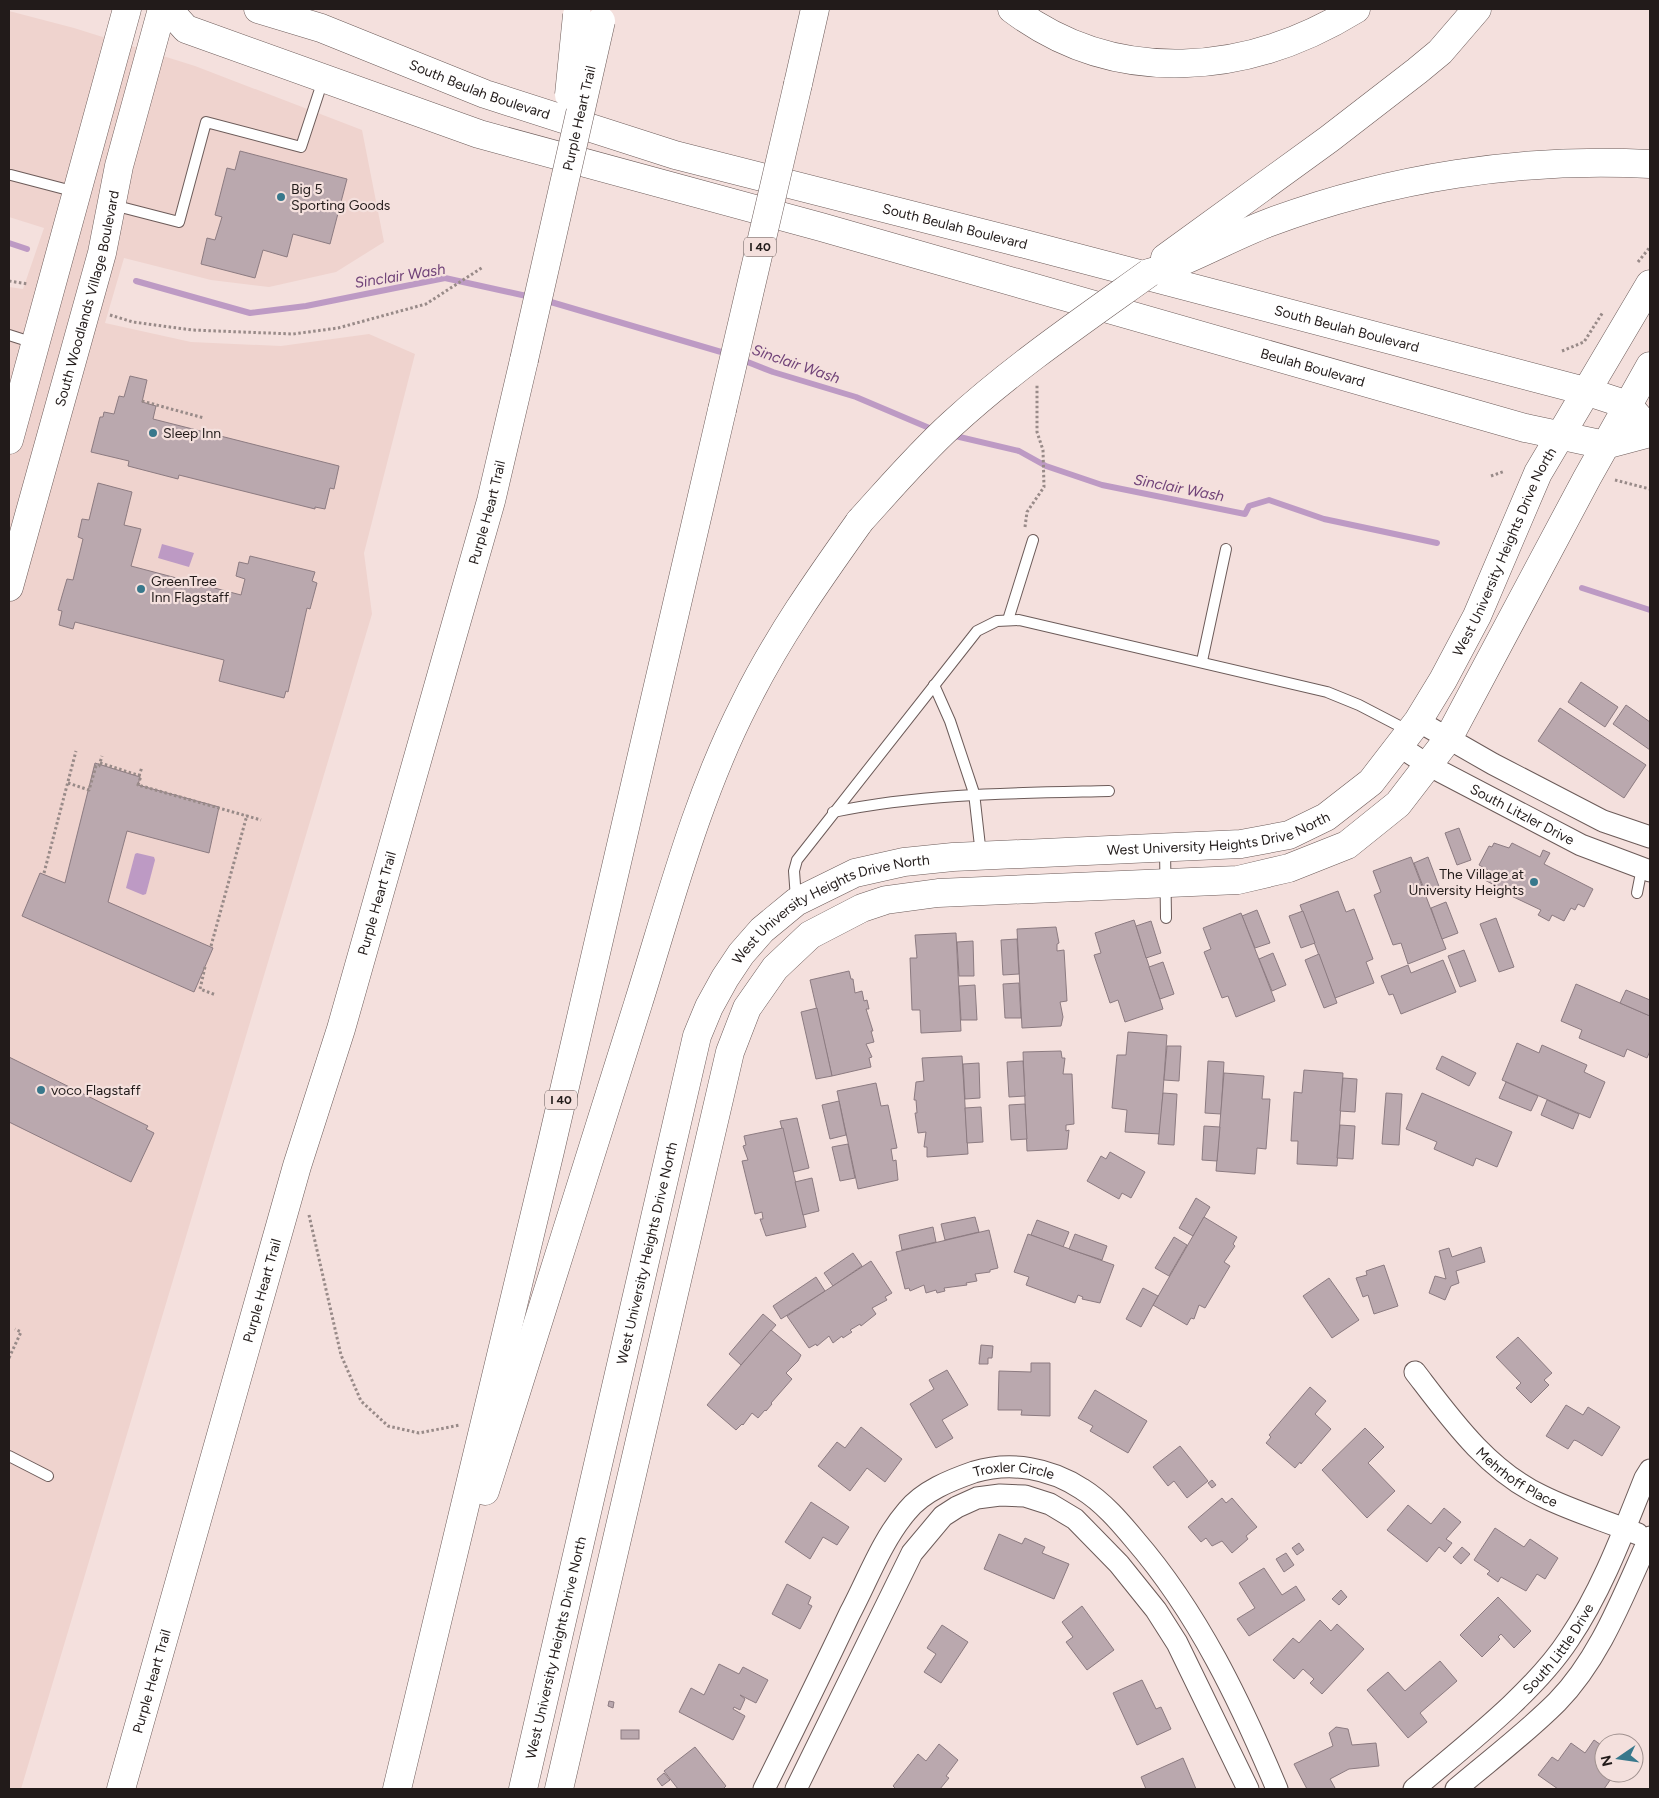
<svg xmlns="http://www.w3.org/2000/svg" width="1659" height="1798" font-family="Figtree,sans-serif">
<rect width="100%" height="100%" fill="#f4e0dd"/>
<polygon fill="#efd3ce" points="9,11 74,28 195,66 362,130 384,242 336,272 269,287 211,280 124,258 105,323 191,342 281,346 369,334 415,354 364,553 372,614 21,1789 9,1789 9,287 23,289 44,228 9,217"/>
<g fill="#bd9ac4">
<polygon points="162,544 194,553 189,567 158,558"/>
<polygon points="137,853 154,857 155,860 146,894 143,895 126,888 135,854"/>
</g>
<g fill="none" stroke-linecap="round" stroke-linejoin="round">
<g stroke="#bd9ac4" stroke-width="6">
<polyline points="9,243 27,249"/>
<polyline points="136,281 250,313 306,306 445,278 531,297"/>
<polyline points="544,300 728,354"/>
<polyline points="740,359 773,372 856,397 934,430"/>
<polyline points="951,435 1019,451 1046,466 1102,485 1245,514 1249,506 1269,500 1324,519 1437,543"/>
<polyline points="1582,588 1650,610"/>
</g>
</g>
<g fill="#baa8ae" stroke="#8c7b81">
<polygon points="240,151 347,179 330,244 293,234 287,257 263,250 255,278 201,264 207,238 215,240 222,217 215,215 227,168 235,170"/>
<polygon points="130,376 147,380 142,402 156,406 153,419 339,466 334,489 330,488 325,509 315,507 315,509 179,475 178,479 128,466 129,461 91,452 100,417 103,417 104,412 114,414 119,396 124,397"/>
<polygon points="98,483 132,492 124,525 141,529 131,566 241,595 245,579 236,576 239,562 248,564 250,556 315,572 312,581 317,583 310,609 307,608 288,692 286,691 284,698 219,681 224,660 75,622 73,629 59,625 62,611 58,610 62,596 67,579 73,580 83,539 78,537 82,519 89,520"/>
<polygon points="1581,682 1618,707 1605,727 1568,702"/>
<polygon points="1626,705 1650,722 1650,750 1613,724"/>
<polygon points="1560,708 1646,765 1624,798 1538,741"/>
<polygon points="95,763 140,777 138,785 219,807 209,853 127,831 108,902 213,948 194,992 22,916 40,873 65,883"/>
<polygon points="1459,828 1471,860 1457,865 1445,833"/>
<polygon points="1494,843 1509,848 1512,843 1540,857 1543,850 1550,853 1544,864 1593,889 1584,907 1578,904 1575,910 1571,908 1564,921 1552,915 1549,921 1538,915 1541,910 1505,893 1502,897 1492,891 1494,885 1483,879 1488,870 1479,865 1489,846 1492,847"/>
<polygon points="1411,857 1446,949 1408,964 1401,943 1393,945 1374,895 1381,892 1373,871"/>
<polygon points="1428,857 1440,889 1426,894 1414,863"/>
<polygon points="1338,891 1346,912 1354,909 1373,959 1366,962 1374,983 1335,998 1300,905"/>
<polygon points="1446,902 1458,933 1442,939 1431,908"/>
<polygon points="1257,910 1270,943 1255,948 1242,916"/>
<polygon points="1303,911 1315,943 1301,948 1289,916"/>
<polygon points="1241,913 1275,1001 1236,1017 1228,996 1222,998 1204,952 1211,949 1203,928"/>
<polygon points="1496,918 1514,967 1499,972 1480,924"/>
<polygon points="1134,920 1163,1009 1125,1022 1118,1000 1110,1003 1094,955 1101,953 1095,933"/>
<polygon points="1151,921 1161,953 1146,958 1136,926"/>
<polygon points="1056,927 1059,943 1057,944 1057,951 1064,950 1067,1001 1060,1002 1063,1017 1061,1026 1022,1028 1017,929"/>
<polygon points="956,933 961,1031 921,1033 920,1010 912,1010 910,958 917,958 915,935"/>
<polygon points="1017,939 1019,974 1003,975 1001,940"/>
<polygon points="973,941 974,976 959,976 957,942"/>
<polygon points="1464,950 1476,981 1460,987 1448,956"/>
<polygon points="1273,953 1286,985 1272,991 1259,959"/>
<polygon points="1319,954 1337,1003 1324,1008 1305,960"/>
<polygon points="1443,960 1456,992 1401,1014 1393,994 1389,995 1381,976 1408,965 1411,973"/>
<polygon points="1163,962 1174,994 1160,999 1149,967"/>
<polygon points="849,971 851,979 853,979 855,993 862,991 864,1001 867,1000 869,1009 866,1009 873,1031 871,1031 874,1042 866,1044 872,1057 869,1058 871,1067 832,1076 810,980"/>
<polygon points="1019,983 1021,1018 1005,1018 1003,984"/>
<polygon points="1576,984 1650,1016 1650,1051 1647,1058 1627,1049 1624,1057 1579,1038 1582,1030 1561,1021"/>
<polygon points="975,985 977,1020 961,1020 959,986"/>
<polygon points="1626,990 1650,1000 1650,1016 1620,1003"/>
<polygon points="817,1008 832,1076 816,1079 801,1012"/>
<polygon points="1128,1032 1167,1035 1160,1134 1125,1132 1127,1110 1112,1108 1117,1055 1126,1055"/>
<polygon points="1517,1043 1539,1053 1542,1045 1587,1065 1584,1072 1605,1082 1590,1118 1502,1080"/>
<polygon points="1167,1046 1181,1046 1179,1081 1164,1080"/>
<polygon points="1061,1051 1062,1058 1065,1058 1063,1074 1072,1074 1074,1124 1066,1125 1066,1131 1069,1130 1067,1149 1027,1151 1023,1052"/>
<polygon points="962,1056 968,1154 927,1157 927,1147 924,1147 926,1132 918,1133 915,1113 917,1113 916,1100 914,1100 916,1082 924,1081 922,1058"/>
<polygon points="1442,1056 1476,1073 1469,1086 1436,1069"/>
<polygon points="9,1057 148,1126 146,1129 154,1133 131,1182 9,1122"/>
<polygon points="1023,1061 1025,1096 1009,1097 1007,1062"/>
<polygon points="1208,1061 1224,1062 1221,1114 1205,1113"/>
<polygon points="979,1063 980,1098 965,1099 963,1064"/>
<polygon points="1304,1070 1343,1073 1337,1166 1297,1164 1298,1141 1291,1141 1294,1092 1302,1093"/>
<polygon points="1224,1073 1264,1076 1262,1099 1270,1099 1266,1149 1257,1148 1255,1174 1216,1171"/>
<polygon points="1343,1078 1357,1079 1355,1112 1340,1111"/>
<polygon points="1506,1082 1538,1096 1531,1111 1499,1098"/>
<polygon points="876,1083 881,1106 888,1105 897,1148 891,1149 893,1161 896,1160 898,1180 858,1189 837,1091"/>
<polygon points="1163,1093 1177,1094 1174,1145 1158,1144"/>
<polygon points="1386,1093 1402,1094 1399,1145 1382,1144"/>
<polygon points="1422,1093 1512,1132 1497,1167 1476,1158 1473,1166 1434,1149 1437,1142 1406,1129"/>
<polygon points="1547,1100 1579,1114 1573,1129 1541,1115"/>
<polygon points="839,1101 846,1135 830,1139 822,1105"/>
<polygon points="1025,1104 1027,1139 1011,1140 1009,1105"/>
<polygon points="981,1107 983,1142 967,1143 965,1108"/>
<polygon points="797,1118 809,1168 793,1172 780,1121"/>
<polygon points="1340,1125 1355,1126 1353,1159 1337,1158"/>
<polygon points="1204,1126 1220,1127 1217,1161 1202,1160"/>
<polygon points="783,1128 806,1227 766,1236 760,1219 763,1219 762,1212 755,1214 742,1161 748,1160 743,1146 746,1145 744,1136"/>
<polygon points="848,1144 855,1178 840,1181 832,1147"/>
<polygon points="1110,1152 1145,1172 1131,1198 1122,1193 1119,1199 1087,1181 1101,1156 1106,1159"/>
<polygon points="812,1178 819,1211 803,1215 795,1182"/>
<polygon points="1196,1198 1210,1207 1193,1236 1179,1228"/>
<polygon points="975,1217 979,1232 945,1240 941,1224"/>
<polygon points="1204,1217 1237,1237 1233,1244 1235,1246 1224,1262 1230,1266 1205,1308 1199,1305 1194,1319 1191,1318 1187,1325 1153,1305"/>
<polygon points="1037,1220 1069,1232 1063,1247 1031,1235"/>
<polygon points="933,1227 936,1242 902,1250 899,1235"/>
<polygon points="989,1230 998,1268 990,1270 990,1272 975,1274 977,1281 966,1283 967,1285 944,1288 945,1291 937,1293 936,1290 926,1293 924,1285 910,1291 909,1288 905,1289 896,1252"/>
<polygon points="1028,1234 1114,1265 1100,1303 1082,1299 1083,1297 1078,1295 1075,1303 1026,1285 1029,1277 1014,1272"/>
<polygon points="1075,1234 1107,1246 1102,1260 1069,1249"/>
<polygon points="1174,1237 1187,1245 1169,1276 1155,1268"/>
<polygon points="1481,1247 1485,1262 1456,1271 1459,1283 1451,1286 1445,1300 1429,1293 1435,1276 1446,1279 1439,1251 1449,1248 1452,1257"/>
<polygon points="853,1253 862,1266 833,1286 824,1273"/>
<polygon points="871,1261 892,1293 885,1297 887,1300 872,1308 876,1314 861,1326 860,1324 850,1330 852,1332 843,1338 842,1336 833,1343 829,1336 817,1346 816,1344 809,1348 787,1316"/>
<polygon points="1384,1265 1398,1306 1374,1314 1368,1295 1363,1297 1356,1278 1367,1275 1366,1271"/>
<polygon points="816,1277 825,1291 781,1319 773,1306"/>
<polygon points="1329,1278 1359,1320 1332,1338 1303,1296"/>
<polygon points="1143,1288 1158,1296 1141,1327 1126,1319"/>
<polygon points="763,1314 776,1325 741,1365 729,1354"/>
<polygon points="771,1330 801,1355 798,1361 786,1373 792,1379 771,1403 772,1404 766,1411 765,1410 758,1418 752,1413 743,1425 742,1424 736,1430 707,1405"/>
<polygon points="1518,1337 1552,1373 1544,1380 1549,1385 1531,1403 1516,1388 1521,1383 1496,1357"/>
<polygon points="981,1345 993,1346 992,1358 988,1358 988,1364 979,1364"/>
<polygon points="1031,1363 1050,1363 1050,1416 1021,1415 1022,1410 998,1410 999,1371 1031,1372"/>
<polygon points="947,1370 968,1405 942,1420 953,1438 936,1448 910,1404 934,1389 929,1380"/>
<polygon points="1310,1387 1326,1401 1315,1414 1331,1429 1301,1464 1300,1462 1295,1468 1266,1443 1271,1437 1269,1435"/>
<polygon points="1095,1390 1147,1421 1128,1453 1090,1431 1093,1426 1078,1418"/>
<polygon points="1566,1405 1583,1415 1588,1407 1620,1427 1602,1456 1577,1441 1574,1440 1568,1449 1546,1436"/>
<polygon points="861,1427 902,1459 885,1482 867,1468 850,1491 818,1466 837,1442 845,1448"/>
<polygon points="1365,1428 1384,1447 1368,1463 1395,1491 1367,1518 1322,1470"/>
<polygon points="1180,1446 1208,1481 1187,1498 1174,1481 1168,1486 1153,1467"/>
<polygon points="1212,1480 1216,1485 1212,1488 1208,1483"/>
<polygon points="1222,1498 1226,1503 1232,1498 1257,1527 1246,1536 1248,1539 1232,1553 1222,1541 1212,1546 1206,1538 1201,1542 1188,1527"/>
<polygon points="811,1502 849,1527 837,1545 823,1537 810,1559 785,1542"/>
<polygon points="1408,1505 1431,1524 1444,1508 1461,1522 1446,1539 1452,1543 1445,1552 1439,1547 1427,1562 1387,1530"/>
<polygon points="1495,1528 1524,1547 1530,1539 1558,1558 1545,1579 1537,1574 1526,1591 1501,1577 1498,1582 1487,1574 1490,1571 1474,1560"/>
<polygon points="999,1534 1022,1544 1025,1538 1045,1547 1042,1553 1069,1564 1054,1599 984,1569"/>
<polygon points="1299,1543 1304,1550 1297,1555 1292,1548"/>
<polygon points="1462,1547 1470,1554 1461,1564 1453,1557"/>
<polygon points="1286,1553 1294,1565 1284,1572 1276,1559"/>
<polygon points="1264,1568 1282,1595 1296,1586 1305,1600 1249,1636 1237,1619 1255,1608 1239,1583"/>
<polygon points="787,1584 811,1597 808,1604 812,1606 800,1629 772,1614"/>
<polygon points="1341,1590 1347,1597 1339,1605 1332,1599"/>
<polygon points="1498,1597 1531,1631 1514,1648 1501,1634 1498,1637 1500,1639 1482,1657 1460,1635"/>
<polygon points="1082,1606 1114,1650 1087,1670 1066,1642 1073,1637 1062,1622"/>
<polygon points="1320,1620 1331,1631 1337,1624 1364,1649 1322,1694 1310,1683 1314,1679 1303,1669 1294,1679 1273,1660 1293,1638 1299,1643"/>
<polygon points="942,1625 968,1642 941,1683 924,1672 936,1654 927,1648"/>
<polygon points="1440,1661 1457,1681 1420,1713 1427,1722 1408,1738 1367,1690 1388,1672 1405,1691"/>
<polygon points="719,1664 739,1674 743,1667 768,1680 756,1703 740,1695 745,1699 740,1710 734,1707 733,1709 745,1716 733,1740 679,1712 691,1688 704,1695"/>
<polygon points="1142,1680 1156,1709 1161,1707 1171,1729 1137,1745 1113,1693"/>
<polygon points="609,1701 614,1702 613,1708 608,1706"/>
<polygon points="1336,1727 1348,1729 1352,1745 1376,1743 1379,1766 1349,1769 1330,1779 1335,1788 1332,1789 1307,1789 1294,1764 1333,1746 1329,1733"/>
<rect x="621" y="1730" width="18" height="9"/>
<polygon points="1594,1740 1604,1747 1604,1773 1615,1773 1604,1789 1558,1789 1538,1775 1552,1757 1558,1761 1571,1743 1585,1753"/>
<polygon points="939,1744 958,1760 946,1776 949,1778 940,1789 896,1789 893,1786 918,1754 926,1761"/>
<polygon points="695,1747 726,1786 723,1789 678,1789 664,1771"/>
<polygon points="1183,1758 1196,1789 1146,1789 1141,1777"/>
<polygon points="664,1773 670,1780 662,1786 657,1779"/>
</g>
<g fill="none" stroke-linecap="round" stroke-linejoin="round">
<defs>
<g id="lane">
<polyline points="11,175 76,192"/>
<polyline points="113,205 179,222 206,122 301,147 323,80"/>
<polyline points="9,335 34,343"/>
<polyline points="1008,620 1033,540"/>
<polyline points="1202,661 1226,549"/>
<polyline points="934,685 950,721 974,793 981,855"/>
<path d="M 833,812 C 924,793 1017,793 1109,791"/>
<polyline points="1165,849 1166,918"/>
<polyline points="1637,893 1642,868"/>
<polyline points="796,899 794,871 797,860 977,631 997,621 1019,620 1327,692 1359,705 1409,731"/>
<polyline points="9,1456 48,1476"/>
</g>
<g id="street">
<polyline points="1418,721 1493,764 1603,821 1650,837"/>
<path id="s1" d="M 1399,746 L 1428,765 L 1581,845 L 1650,871"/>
<path id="s2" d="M 1415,1372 C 1451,1419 1487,1470 1542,1496 C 1572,1511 1606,1521 1638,1534"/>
<path id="s3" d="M 764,1789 C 793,1731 822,1672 850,1613 C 868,1579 882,1540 907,1511 C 923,1491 951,1480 974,1472 C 1011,1461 1050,1468 1082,1489 C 1103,1502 1120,1522 1135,1540 C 1198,1613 1240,1701 1277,1789"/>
<polyline points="796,1789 912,1553 943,1516 957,1507 977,1498 1000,1495 1025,1496 1050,1504 1075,1519 1119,1564 1156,1610 1177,1643 1248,1789"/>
<path id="s4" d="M 1414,1789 C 1463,1747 1534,1693 1569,1639 C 1602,1590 1623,1533 1645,1478 L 1650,1470"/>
<path d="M 1456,1789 C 1489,1761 1526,1733 1557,1702 C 1601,1657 1624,1593 1650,1537"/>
</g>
<g id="secondary">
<path id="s5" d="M 168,9 L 186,29 L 479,134 L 821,227 L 1525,428 L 1605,445 L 1650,433"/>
<path id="s6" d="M 258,9 L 321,28 L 485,94 L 675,155 L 1025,244 L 1585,391 L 1628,405 L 1640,419"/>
<polyline points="9,440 127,9"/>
<path id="s7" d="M 9,587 L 102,253 L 119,166 L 162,9"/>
<path id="s8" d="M 523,1789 L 697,1036 L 709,1007 L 725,978 L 741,954 L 762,930 L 796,902 L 855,873 L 904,862 L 953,857 L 1241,844 L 1289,835 L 1326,817 L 1371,782 L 1418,721 L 1443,680 L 1477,616 L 1538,473 L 1650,284"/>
<polyline points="559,1789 730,1052 747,1008 775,968 810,935 862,908 886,900 938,893 1238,880 1289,868 1347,845 1398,804 1448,739 1587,478 1650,366"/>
</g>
<g id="highway">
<path d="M 1012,9 C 1117,88 1249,75 1356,9"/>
<polyline points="798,84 815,9"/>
<polyline points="1165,258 1329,139 1417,71 1440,52 1477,9"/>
<path d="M 1149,273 C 1191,261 1228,238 1268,223 C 1388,178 1522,157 1650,164"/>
<path d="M 485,1491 C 536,1329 587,1166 638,1004 C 670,902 696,799 745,703 C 777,638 818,580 860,521"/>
<path id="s9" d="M 121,1789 L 297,1166 L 341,1029 L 451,641 L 491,501 L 524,360"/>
<polyline points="397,1789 550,1151 722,410"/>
</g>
</defs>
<use href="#lane" stroke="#6c5b59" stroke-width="12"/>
<use href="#street" stroke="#6c5b59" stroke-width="23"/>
<use href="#secondary" stroke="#6c5b59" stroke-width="29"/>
<use href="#highway" stroke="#6c5b59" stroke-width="29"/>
<g stroke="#988a88" stroke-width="3" stroke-dasharray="2.5 2.5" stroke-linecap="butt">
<polyline points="1638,262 1650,247"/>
<polyline points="9,281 28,284"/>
<polyline points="110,315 133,322 192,330 293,334 338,328 426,304 483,267"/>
<polyline points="1562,351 1584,342 1603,312"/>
<polyline points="142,401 204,418"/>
<polyline points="1491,476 1505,471"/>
<polyline points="1615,480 1650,489"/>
<polyline points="1025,527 1027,512 1044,487 1043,450 1037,432 1037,385"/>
<polyline points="100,763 141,776 138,785 261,820"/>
<polyline points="139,776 142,767"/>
<polyline points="68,783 89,790 96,766 99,766 102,756"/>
<polyline points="44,873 76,751"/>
<polyline points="211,946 247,815"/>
<polyline points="205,967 200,989 216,995"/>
<polyline points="309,1215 341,1355 361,1401 388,1426 419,1433 460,1425"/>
<polyline points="9,1358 21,1332 15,1329"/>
</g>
<use href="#lane" stroke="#fff" stroke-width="10"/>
<use href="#street" stroke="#fff" stroke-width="21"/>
<use href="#secondary" stroke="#fff" stroke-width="28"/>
<use href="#highway" stroke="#fff" stroke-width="28"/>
<defs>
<g id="highway-bridge">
<polyline points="569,95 577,15"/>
<path id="s10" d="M 524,360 L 601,21"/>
<polyline points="722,410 798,84"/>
<path d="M 860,521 C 890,488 919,454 952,424 C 1013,368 1082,321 1149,273"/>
</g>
</defs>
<use href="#highway-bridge" stroke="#6c5b59" stroke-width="29" stroke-linecap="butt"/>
<use href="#highway-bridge" stroke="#fff" stroke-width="28"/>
</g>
<g fill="#38788c" stroke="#f4e0dd" stroke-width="2">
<circle cx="281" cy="197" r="5"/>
<circle cx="153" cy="433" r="5"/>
<circle cx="141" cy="589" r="5"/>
<circle cx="1534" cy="882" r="5"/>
<circle cx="41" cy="1090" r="5"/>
</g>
<g text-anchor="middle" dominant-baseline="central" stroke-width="4.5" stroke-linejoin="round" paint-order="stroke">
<g fill="#f4e0dd" stroke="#615654" stroke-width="1">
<rect x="744" y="237.5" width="32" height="19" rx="4"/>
<rect x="545" y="1090.5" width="32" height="19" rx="4"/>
</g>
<g font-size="12" font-weight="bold" fill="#221b1a">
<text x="760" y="247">I 40</text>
<text x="561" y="1100">I 40</text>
</g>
<g font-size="14" fill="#221b1a" stroke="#f4e0dd">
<text stroke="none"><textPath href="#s6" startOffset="236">South Beulah Boulevard</textPath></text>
<text stroke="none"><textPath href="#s10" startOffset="248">Purple Heart Trail</textPath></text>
<text stroke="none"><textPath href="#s6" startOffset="731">South Beulah Boulevard</textPath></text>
<text stroke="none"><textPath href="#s7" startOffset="299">South Woodlands Village Boulevard</textPath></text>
<text stroke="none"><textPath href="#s6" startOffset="1136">South Beulah Boulevard</textPath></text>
<text stroke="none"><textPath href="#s5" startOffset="1204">Beulah Boulevard</textPath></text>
<text stroke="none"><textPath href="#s9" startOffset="1328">Purple Heart Trail</textPath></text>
<text stroke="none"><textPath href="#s8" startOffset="1810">West University Heights Drive North</textPath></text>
<text stroke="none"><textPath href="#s1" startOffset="141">South Litzler Drive</textPath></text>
<text stroke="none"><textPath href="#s8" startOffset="1375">West University Heights Drive North</textPath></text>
<text stroke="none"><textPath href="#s9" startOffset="922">Purple Heart Trail</textPath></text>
<text stroke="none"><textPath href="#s8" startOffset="970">West University Heights Drive North</textPath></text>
<text stroke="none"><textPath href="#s8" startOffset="550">West University Heights Drive North</textPath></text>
<text stroke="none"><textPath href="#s9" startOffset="518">Purple Heart Trail</textPath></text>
<text stroke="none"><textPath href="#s2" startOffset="148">Mehrhoff Place</textPath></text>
<text stroke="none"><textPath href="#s3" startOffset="432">Troxler Circle</textPath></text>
<text stroke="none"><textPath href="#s4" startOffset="202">South Little Drive</textPath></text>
<text stroke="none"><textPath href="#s8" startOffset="145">West University Heights Drive North</textPath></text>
<text stroke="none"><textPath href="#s9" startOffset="112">Purple Heart Trail</textPath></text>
</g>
<g font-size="14" fill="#221b1a" stroke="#f4e0dd" text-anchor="start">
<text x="291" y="189">Big 5<tspan x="291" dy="16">Sporting Goods</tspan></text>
<text x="163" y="433">Sleep Inn</text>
<text x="151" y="581">GreenTree<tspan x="151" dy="16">Inn Flagstaff</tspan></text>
<text x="1524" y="874" text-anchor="end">The Village at<tspan x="1524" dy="16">University Heights</tspan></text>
<text x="51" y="1090">voco Flagstaff</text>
</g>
<g font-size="15" font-style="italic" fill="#704278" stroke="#f4e0dd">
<text transform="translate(400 276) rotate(-9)">Sinclair Wash</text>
<text transform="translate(796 364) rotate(19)">Sinclair Wash</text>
<text transform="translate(1179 488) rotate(11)">Sinclair Wash</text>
</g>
</g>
<rect width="1659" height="1798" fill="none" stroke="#221b1a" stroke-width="20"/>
<g transform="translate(1619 1758) rotate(257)"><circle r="24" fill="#f4e0dd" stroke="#a0918f"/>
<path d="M0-4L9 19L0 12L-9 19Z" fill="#38788c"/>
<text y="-8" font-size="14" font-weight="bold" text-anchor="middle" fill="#221b1a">N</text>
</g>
</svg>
